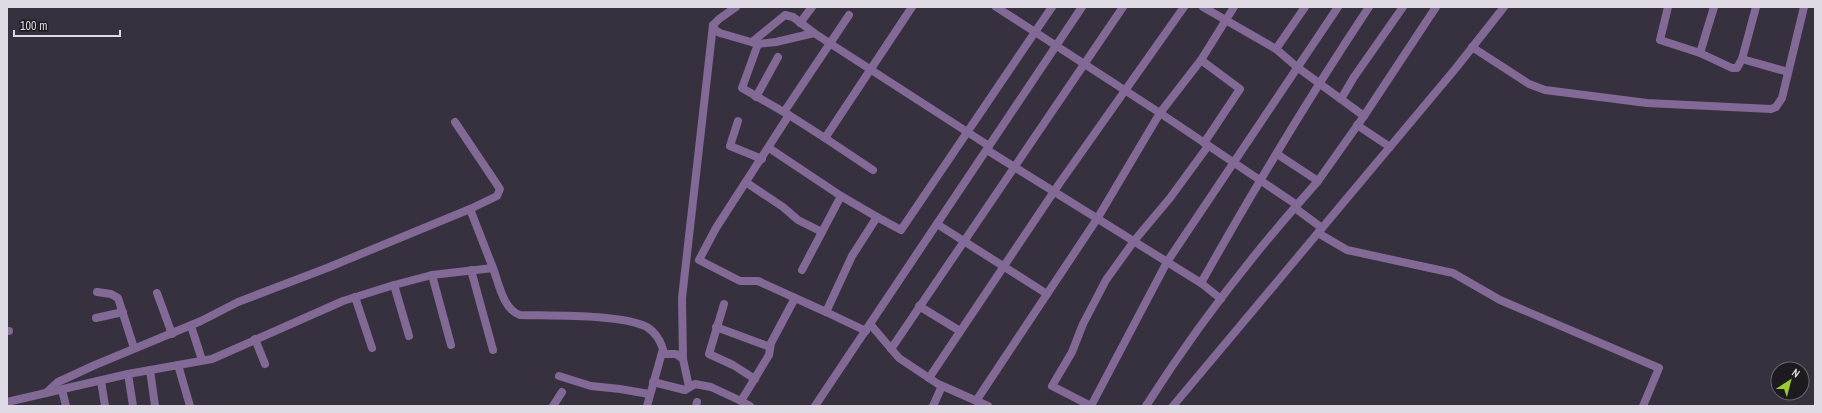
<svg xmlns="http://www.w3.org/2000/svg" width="1822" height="413" font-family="'Archivo Narrow',sans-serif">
<rect width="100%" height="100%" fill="#37303e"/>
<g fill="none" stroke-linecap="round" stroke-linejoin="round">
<g stroke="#826996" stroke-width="8">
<polyline points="736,7 719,19 713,25 715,30 720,33 758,44"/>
<path d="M 1052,7 L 1035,32 L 1160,113 L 1297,205 C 1242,268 1191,335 1146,406"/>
<polyline points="1203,7 1276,49 1297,67 1364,116 1318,181 1297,205"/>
<polyline points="1668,7 1660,40 1700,53 1714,7"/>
<polyline points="800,23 812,7"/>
<polyline points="752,42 785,15 793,17 814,33"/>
<polyline points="1472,47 1529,84 1545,90 1647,103 1771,109 1776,107 1782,98 1804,7"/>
<polyline points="1276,49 1305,7"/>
<polyline points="1700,53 1732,68 1737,68 1742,59 1756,7"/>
<polyline points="1742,59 1788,72"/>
<polyline points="1201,60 1240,89 1204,143"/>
<polyline points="756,97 778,57"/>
<polyline points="1341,99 1354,77 1403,7"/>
<polyline points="784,112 849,15"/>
<polyline points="789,115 825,138 912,7"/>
<polyline points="1364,116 1436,7"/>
<polyline points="738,121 730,146 762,159"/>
<polyline points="455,122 500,189 497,196 470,209"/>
<polyline points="1357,125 1390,147"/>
<polyline points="825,138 873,170"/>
<polyline points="769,148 841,196 877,217"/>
<polyline points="987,150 1201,283"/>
<polyline points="1277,154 1318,181"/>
<polyline points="747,183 783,207 798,220 822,232"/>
<polyline points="1295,208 1322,228"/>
<polyline points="937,224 1047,294"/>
<polyline points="1318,233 1347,250 1453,273 1500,300 1659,368 1643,406"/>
<polyline points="471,270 493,350"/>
<polyline points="802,270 841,196"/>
<polyline points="432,275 451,345"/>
<polyline points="394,285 409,336"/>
<polyline points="97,292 111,294 118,298 134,348"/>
<polyline points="157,293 172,334"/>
<polyline points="355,297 372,348"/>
<path d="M 1221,299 L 1201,283 C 1254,189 1309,97 1369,7"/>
<polyline points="724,304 709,354 733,365 755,379"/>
<polyline points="919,306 960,331"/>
<polyline points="826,312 758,281 740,281 699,260 716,228 789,115 742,88 758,44 776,42 814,33 989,146"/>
<polyline points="96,318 123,312"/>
<polyline points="870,324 899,358 938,384 988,406"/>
<polyline points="191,326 202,360"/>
<polyline points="716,327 770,347"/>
<polyline points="7,331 9,331"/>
<polyline points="866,331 826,312 852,256 877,217 901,230 1035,32 996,7"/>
<polyline points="255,339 265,364"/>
<polyline points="891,349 1123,7"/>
<polyline points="662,354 676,354 683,359 689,387"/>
<polyline points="683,359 682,298 713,25"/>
<polyline points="178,365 190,406"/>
<polyline points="150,370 155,406"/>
<polyline points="128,374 133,406"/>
<polyline points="559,376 591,386 620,389 649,394"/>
<polyline points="929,378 1059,184 1184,7"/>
<polyline points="101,381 105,406"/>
<polyline points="653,382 685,390 695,384 711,387 741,401"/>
<polyline points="62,390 66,406"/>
<polyline points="46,393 58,382 95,365 201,321 238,302 327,268 470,209 493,268"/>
<polyline points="976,401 1097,219 1160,113 1201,60 1234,7"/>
<path d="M 7,402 L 128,374 L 212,359 L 343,301 L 394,285 L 432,275 L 493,268 C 499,284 503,309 520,315 C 552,316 620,314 647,327 C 655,332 660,340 663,349 L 647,406"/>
<polyline points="553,406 562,392"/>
<polyline points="696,406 697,402"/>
<polyline points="750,406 741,401 769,355 771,343 795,298"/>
<polyline points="815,406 1082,7"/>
<polyline points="933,406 942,386"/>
<polyline points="1091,406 1167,262 1338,7"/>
<polyline points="1091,406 1052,386 1072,352 1083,324 1106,280 1134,241 1170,198 1208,146"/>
<polyline points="1173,406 1456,68 1504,7"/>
</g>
</g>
<rect width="1822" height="413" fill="none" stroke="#dfdae3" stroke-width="16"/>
<g transform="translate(1790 381) rotate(36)"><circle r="19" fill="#1d1a20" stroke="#6b676e"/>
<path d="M0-3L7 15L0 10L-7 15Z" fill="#9acb34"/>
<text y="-6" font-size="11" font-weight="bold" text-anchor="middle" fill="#dfdae3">N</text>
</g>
<path d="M14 30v6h106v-6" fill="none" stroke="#dfdae3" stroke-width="2"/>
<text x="20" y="30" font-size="12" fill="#dfdae3" stroke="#1d1a20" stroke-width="3" paint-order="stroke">100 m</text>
</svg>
